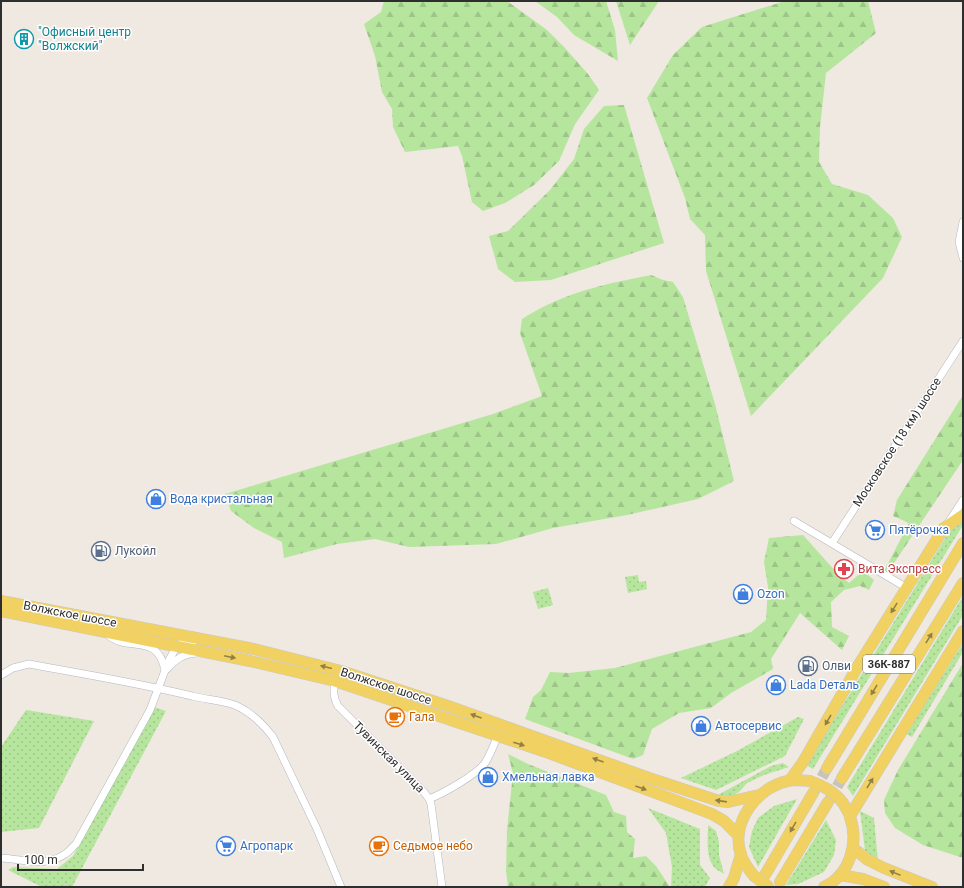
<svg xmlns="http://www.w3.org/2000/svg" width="964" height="888" font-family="Roboto,sans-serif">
<defs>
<pattern id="grass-dots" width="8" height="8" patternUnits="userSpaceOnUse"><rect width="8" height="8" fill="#b6e59e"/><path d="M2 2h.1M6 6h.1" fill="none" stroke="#9dc588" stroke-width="1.8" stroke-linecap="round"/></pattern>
<pattern id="forest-firs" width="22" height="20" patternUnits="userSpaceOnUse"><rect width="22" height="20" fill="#b6e59e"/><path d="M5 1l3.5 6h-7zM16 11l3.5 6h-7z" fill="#9dc588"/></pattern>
</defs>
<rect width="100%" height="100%" fill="#efe9e1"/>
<g fill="url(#grass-dots)">
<polygon points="963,521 963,525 813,769 806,765 949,532"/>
<polygon points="638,575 639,582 646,581 647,589 628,593 625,577"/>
<polygon points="548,588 553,605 538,609 533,592"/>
<polygon points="963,596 963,615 853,796 847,787"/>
<polygon points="963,643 963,652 912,737 906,734"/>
<polygon points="154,707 166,711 72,887 42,887 8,870 13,867 57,869 73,856"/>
<polygon points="26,710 94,721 39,828 1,832 1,747"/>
<polygon points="798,717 804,719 785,756 716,790 681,778 737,751"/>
<polygon points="783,763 789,767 764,775 747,783 739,792 722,802 716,796 771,766"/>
<polygon points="797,799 758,867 749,847 752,831 758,818 774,806"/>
<polygon points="648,808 700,829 700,865 710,878 705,887 671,887 672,867 666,833"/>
<polygon points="860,811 874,818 878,862 866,858"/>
<polygon points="826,820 836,840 834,855 824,872 798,884 786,885"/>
<path d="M 708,825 L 716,831 L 719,842 L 719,855 L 724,874 C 722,872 718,871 716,869 C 705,859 708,839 708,825 Z"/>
</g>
<g fill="url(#forest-firs)">
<polygon points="384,1 507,1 547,30 565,48 588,74 599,90 575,124 559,161 534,185 505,203 483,211 472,202 462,156 458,146 405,152 393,127 392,109 382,92 375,56 364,24 381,12"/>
<polygon points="535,1 606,1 615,30 618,61 574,35 557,17"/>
<polygon points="616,1 659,1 630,45"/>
<polygon points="785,1 868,1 876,33 826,73 820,127 819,162 832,184 868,195 893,218 902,237 883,278 751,416 706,271 705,235 690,219 685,198 647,98 673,55 702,27"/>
<polygon points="624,105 664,243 551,280 515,282 498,269 489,236 508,231 550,190 574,159 584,129 604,106"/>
<path d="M 651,275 L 663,280 L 673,282 L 683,297 L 715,404 L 734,481 L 698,499 L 627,515 L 553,528 L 496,544 L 409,547 L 375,539 L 337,544 L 284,558 L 282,542 L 254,528 L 231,511 L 225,494 L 493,414 L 542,396 L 520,333 L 522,319 C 530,314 538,309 547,305 C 580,289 615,282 651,275 Z"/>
<polygon points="963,395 963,460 886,575 883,573 909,523 893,516 897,500"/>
<polygon points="803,535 836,572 849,583 863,571 874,580 869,590 860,586 844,590 831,602 832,627 849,636 842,650 800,613 771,659 773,669 731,693 711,708 679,713 652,729 643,755 633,759 525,719 533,697 541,690 550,672 569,673 615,668 751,632 766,620 768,587 764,562 769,538"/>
<polygon points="963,663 963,858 923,845 895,828 885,813 884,800 898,770"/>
<polygon points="508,754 528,764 606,795 614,812 626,816 627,832 635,839 633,858 646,856 656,866 670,887 508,887 506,871 507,830 513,773"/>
</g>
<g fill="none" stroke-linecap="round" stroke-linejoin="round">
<g stroke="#c8c4bd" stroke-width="11" stroke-dasharray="11 5.5" stroke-linecap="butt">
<polyline points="814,792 827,768"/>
<polyline points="829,801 842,778"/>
</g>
<defs>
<g id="street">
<polyline points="963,222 959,242 963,258"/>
<polyline points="794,521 907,588"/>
<polyline points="948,523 963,500"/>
<polyline points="832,543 963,341"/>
<path d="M 108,635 C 129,653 157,632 165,670"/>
<path d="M 167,669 C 176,659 183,654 197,653"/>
<path d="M 1,675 L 13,668 L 29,664 C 83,674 138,683 192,696 C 207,700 224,700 237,706 C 252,713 263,724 273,737 L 317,829 L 341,887"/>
<path d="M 335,681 C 333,690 333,697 338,706 L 424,792 L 429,799 L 431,804 L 442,887"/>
<path d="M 429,799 C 444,793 476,775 485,763 C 490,755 494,745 497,737"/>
<path d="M 1,858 C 22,859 45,868 65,854 C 69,852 72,847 76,844 L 150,710 L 169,660 L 177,646 L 184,641 L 193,642"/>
</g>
<g id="primary">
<polyline points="1,601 254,649 341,671 448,706 649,778 719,801 728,802 759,795"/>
<polyline points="1,611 250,661 335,681 546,752 712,814 724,821 738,835"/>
<polyline points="827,768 963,543"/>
<polyline points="842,778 963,583"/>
<polyline points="790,780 803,762 858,666 944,528 963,515"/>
<polyline points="850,816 963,631"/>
<polyline points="853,848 868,860 884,868 932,887"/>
<polyline points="765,875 813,793"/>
<polyline points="840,875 863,879 884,887"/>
<path d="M 754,876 C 749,870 744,863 741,855 C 730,823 757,787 788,781 C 795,779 803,781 810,781"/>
<polyline points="780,882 828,802"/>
<polyline points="729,887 734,878 741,854"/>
<path d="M 824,887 C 850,875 859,843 850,817 C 849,812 845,807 843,803"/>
</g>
</defs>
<use href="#street" stroke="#b4b7c1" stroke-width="8"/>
<use href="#primary" stroke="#c9c9c9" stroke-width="12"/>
<use href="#street" stroke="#fff" stroke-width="7"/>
<use href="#primary" stroke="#f2d163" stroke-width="11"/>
<defs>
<g id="primary-bridge">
<path d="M 810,781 C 823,786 834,791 843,803"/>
<polyline points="754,876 769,887"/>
</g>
</defs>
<use href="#primary-bridge" stroke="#c9c9c9" stroke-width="12" stroke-linecap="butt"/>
<use href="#primary-bridge" stroke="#f2d163" stroke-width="11"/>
</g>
<defs><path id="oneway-solid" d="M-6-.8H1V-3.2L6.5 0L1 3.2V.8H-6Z"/></defs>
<g fill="#908048">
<use href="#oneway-solid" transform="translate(894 608) rotate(122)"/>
<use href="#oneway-solid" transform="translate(929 638) rotate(-58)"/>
<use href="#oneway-solid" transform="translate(230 657) rotate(12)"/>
<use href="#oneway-solid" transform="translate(326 667) rotate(-166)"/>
<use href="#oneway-solid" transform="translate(874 690) rotate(121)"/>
<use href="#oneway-solid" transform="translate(476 716) rotate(-160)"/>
<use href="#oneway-solid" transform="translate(828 720) rotate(120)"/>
<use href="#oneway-solid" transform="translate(519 744) rotate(18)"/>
<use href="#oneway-solid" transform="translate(598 760) rotate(-160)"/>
<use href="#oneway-solid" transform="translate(870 783) rotate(-59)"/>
<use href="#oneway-solid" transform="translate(641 788) rotate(20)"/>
<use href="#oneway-solid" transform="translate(721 801) rotate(-172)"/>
<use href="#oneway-solid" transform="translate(793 827) rotate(120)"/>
<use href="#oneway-solid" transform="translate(895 873) rotate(-158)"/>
</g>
<defs>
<symbol id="building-ring" viewBox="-11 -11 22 22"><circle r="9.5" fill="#fff" stroke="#0f9aa8" stroke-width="1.5"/><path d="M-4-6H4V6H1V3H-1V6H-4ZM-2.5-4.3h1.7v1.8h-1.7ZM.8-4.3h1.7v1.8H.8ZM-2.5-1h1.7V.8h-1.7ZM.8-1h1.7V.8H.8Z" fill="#0f9aa8"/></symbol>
<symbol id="shop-ring" viewBox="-11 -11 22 22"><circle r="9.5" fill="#fff" stroke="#3f7fe0" stroke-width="1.5"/><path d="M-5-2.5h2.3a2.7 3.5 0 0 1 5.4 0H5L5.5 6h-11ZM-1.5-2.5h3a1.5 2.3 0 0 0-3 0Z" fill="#3f7fe0"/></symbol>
<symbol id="supermarket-ring" viewBox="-11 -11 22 22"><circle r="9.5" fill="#fff" stroke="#3f7fe0" stroke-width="1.5"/><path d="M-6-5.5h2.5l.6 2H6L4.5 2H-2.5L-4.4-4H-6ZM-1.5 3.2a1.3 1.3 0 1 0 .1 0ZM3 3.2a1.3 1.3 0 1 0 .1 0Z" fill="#3f7fe0"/></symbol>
<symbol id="fuel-ring" viewBox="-11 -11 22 22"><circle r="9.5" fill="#fff" stroke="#5c6f8a" stroke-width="1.5"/><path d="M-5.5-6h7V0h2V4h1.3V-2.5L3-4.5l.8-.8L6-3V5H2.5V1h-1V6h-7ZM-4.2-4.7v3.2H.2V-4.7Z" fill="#5c6f8a"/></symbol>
<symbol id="pharmacy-ring" viewBox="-11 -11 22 22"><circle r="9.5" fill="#fff" stroke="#e0444e" stroke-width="1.5"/><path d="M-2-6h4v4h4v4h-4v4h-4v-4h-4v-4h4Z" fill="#e0444e"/></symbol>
<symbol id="cafe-ring" viewBox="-11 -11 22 22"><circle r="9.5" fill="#fff" stroke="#e8710a" stroke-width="1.5"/><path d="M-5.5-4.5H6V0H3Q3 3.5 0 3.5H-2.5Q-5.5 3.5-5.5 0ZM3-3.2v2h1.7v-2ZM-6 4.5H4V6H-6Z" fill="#e8710a"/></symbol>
</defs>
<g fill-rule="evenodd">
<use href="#building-ring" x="13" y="28" width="22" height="22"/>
<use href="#shop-ring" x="145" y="488" width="22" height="22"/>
<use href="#supermarket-ring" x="864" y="519" width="22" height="22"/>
<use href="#fuel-ring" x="90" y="540" width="22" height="22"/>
<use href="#pharmacy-ring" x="833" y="558" width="22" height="22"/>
<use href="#shop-ring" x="732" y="583" width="22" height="22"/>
<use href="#fuel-ring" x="797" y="655" width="22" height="22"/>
<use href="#shop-ring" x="765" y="674" width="22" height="22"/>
<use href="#cafe-ring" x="384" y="706" width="22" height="22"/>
<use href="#shop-ring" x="690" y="715" width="22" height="22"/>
<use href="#shop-ring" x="477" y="766" width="22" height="22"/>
<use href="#supermarket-ring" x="215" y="835" width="22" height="22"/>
<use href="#cafe-ring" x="368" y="835" width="22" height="22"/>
</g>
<g text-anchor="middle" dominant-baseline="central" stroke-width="3" stroke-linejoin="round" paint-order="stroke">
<rect fill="#fff" stroke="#6d6d6d" stroke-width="1" x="863" y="655" width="52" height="18" rx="3"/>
<g font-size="11" font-weight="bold" fill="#2e2e2e">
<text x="889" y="664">36К-887</text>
</g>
<g font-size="12" fill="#0d838f" stroke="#fff" text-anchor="start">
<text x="38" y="32">"Офисный центр<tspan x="38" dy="14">"Волжский"</tspan></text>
</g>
<g font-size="12" fill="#2e2e2e" stroke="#fff">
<text transform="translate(897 442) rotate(-57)">Московское (18 км) шоссе</text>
<text transform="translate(70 614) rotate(11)">Волжское шоссе</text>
<text transform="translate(386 686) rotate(18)">Волжское шоссе</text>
<text transform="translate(389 757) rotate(45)">Тувинская улица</text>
</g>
<g font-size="12" fill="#366cbe" stroke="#fff" text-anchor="start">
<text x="170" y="499">Вода кристальная</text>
<text x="889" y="530">Пятёрочка</text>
<text x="757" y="594">Ozon</text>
<text x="790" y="685">Lada Dеталь</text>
<text x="715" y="726">Автосервис</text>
<text x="502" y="777">Хмельная лавка</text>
<text x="240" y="846">Агропарк</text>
</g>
<g font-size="12" fill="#4e5e75" stroke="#fff" text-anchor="start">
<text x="115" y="551">Лукойл</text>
<text x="822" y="666">Олви</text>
</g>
<g font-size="12" fill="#be3a42" stroke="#fff" text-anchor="start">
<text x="858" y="569">Вита Экспресс</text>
</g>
<g font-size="12" fill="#c56008" stroke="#fff" text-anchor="start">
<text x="409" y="717">Гала</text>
<text x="393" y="846">Седьмое небо</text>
</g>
</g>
<rect width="964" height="888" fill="none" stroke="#2e2e2e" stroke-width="4"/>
<path d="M18 864v6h125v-6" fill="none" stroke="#2e2e2e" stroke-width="2"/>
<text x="24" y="864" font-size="12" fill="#2e2e2e" stroke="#ffffff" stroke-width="3" paint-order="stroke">100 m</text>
</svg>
